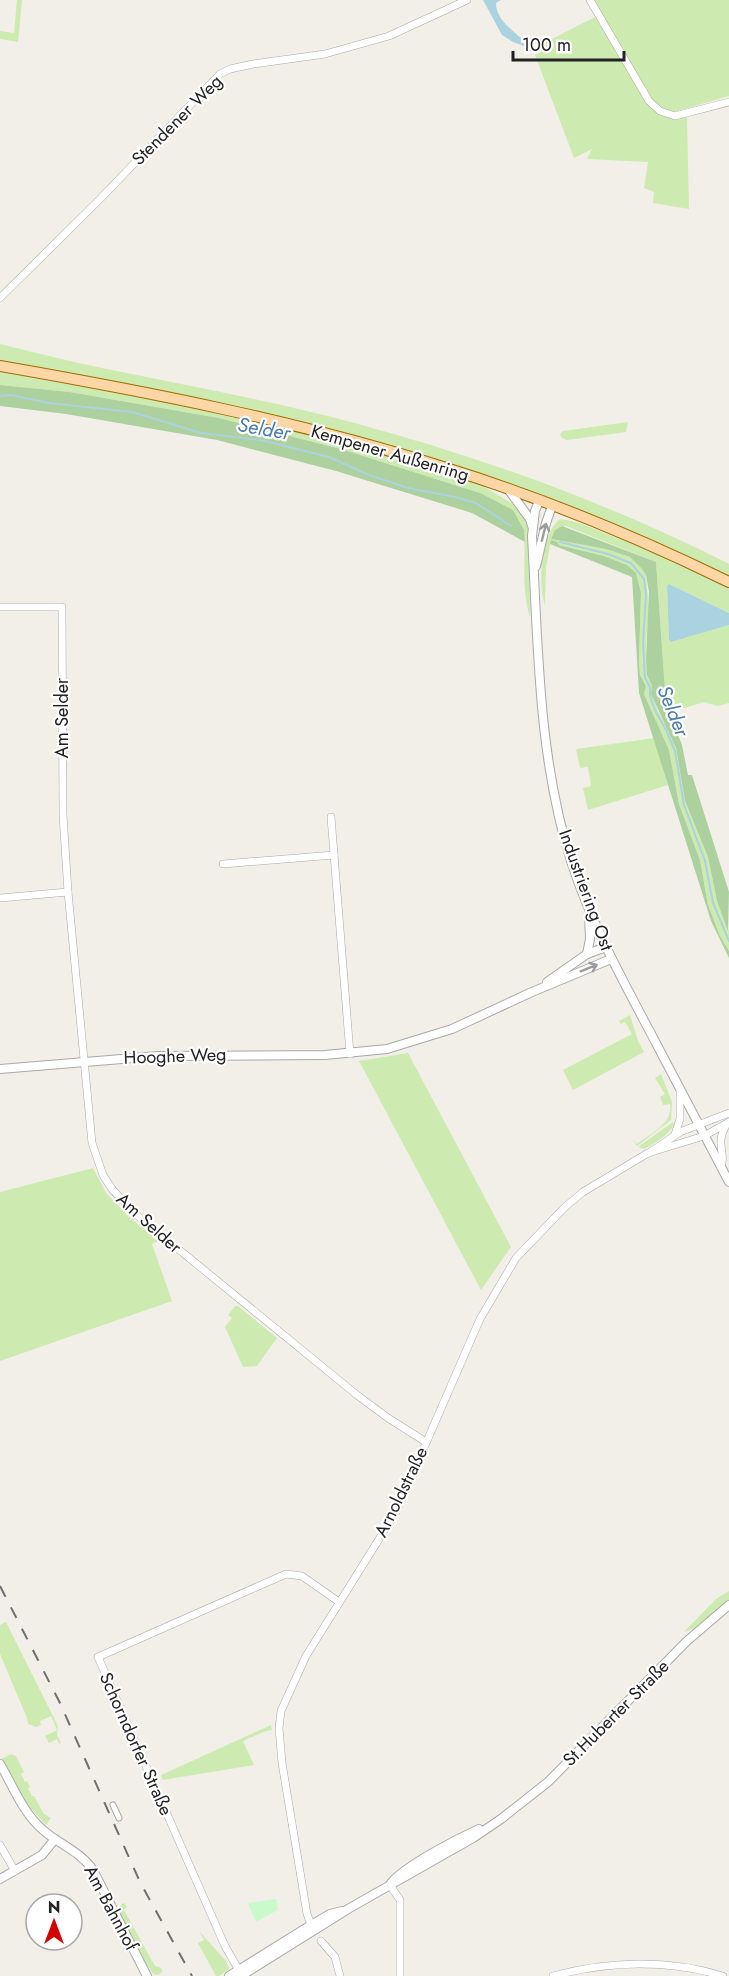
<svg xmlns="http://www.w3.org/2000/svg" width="729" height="1976" font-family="Jost,sans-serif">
<rect width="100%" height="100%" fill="#f2efe9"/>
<g fill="#cdebb0">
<polygon points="17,0 22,0 18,42 0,39 0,31 14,33"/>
<polygon points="593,0 729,0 729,96 671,113 664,110 652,99 610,32"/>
<path d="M 595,17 L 648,103 C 659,115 671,121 687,117 L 689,209 L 653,203 L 654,192 L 644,188 L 648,162 L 587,159 L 592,149 L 574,158 L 535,55 L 544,50 L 542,44 Z"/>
<path d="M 0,344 C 34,352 68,361 102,368 C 185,385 268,400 351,422 C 481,457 609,503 729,564 L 729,577 L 666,546 L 569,506 L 473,472 L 0,361 Z"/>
<path d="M 0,371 L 126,393 L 331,439 L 471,479 L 513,504 L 526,516 L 529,527 L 529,542 L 530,617 C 521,589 526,559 524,530 L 480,493 L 341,449 L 219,418 L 70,392 L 0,385 Z"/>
<polygon points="628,422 626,432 567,440 562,438 560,434 563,431"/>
<path d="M 560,519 C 577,521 593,528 609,535 C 650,550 690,567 729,587 L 729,613 L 671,585 L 667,586 L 669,640 L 671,642 L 729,625 L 729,703 L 717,706 L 704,702 L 672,712 L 665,690 L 656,562 L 566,526 C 557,526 555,532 551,539 L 606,549 L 630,557 L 642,569 L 646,575 L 649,608 L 646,642 L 647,675 L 652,686 L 657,709 L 667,727 L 676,748 L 685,801 L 708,857 L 717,901 L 729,931 L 729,951 L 720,936 L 708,905 L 700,860 L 679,804 L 669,750 L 644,694 L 646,686 L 640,675 L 639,660 L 641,593 L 627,565 L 604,556 L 559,545 L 551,540 L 546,568 L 545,606 C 538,584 540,535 560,519 Z"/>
<polygon points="654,738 668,785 588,810 583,788 591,786 588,767 580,768 576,749"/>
<polygon points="630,1015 638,1041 644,1052 573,1090 563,1070 632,1034 625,1022 621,1024 619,1021"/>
<polygon points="408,1053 511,1247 481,1290 359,1061"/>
<path d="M 661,1074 L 672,1102 L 671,1120 L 637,1146 L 632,1139 L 637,1144 C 651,1133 673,1124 670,1104 L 663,1105 L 660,1097 L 665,1094 L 655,1078 Z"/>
<path d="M 673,1122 L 674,1125 C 668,1135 655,1143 644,1149 L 638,1147 Z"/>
<polygon points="93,1168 106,1193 129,1217 159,1241 152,1244 172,1301 0,1361 0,1192"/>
<polygon points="235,1306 238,1306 277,1338 257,1366 243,1367 225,1327 232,1318 228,1315"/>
<polygon points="729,1591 729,1601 695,1628 684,1632 716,1599"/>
<polygon points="6,1622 58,1726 57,1735 61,1743 59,1744 57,1739 49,1743 45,1736 57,1730 51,1716 40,1721 41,1725 36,1727 28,1724 27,1718 0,1654 0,1625"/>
<polygon points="271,1725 272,1730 266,1731 243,1741 254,1765 163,1780 161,1775"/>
<polygon points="11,1754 16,1756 24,1772 21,1774 25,1782 27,1781 30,1787 28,1788 32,1796 34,1796 44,1814 51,1818 46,1825 30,1808 1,1759"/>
<path d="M 125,1903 L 127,1907 L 124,1910 L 155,1966 L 159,1967 L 162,1969 L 162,1972 L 158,1975 L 153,1974 C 145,1961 117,1918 120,1905 Z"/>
<polygon points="199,1931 226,1961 229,1969 219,1976 216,1976 198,1943 204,1940"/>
</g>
<g fill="#add19e">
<polygon points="0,385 70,392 219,418 341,449 480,493 513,510 524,530 525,542 472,513 336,471 217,440 66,414 0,406"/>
<polygon points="562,526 656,562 665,690 672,712 669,713 682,745 688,775 692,775 729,892 728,931 717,901 708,857 685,801 676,748 651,694 652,686 647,675 646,659 649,592 646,575 642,569 630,557 606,549 551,539 555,530"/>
<polygon points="551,540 557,542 559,545 604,556 627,565 636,573 641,593 639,660 640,675 646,686 644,694 669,750 679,804 700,860 708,905 720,936 729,951 729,958 711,921 639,693 632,577 550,544"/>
</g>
<polygon fill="#c8facc" points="276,1899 278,1910 256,1922 248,1903"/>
<g fill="#aad3df">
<path d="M 483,0 L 501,0 L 496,3 C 496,24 522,35 532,49 L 513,42 L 502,35 Z"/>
<polygon points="669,584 729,613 729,625 671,642 669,640 667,586"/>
</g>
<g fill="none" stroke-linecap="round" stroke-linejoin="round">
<g stroke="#aad3df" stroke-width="2">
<polyline points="0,396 11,395 49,403 132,412 201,433 261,440 329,457 369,475 408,488 455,497 476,503 511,526"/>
<polyline points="560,542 608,554 631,563 644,579 646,595 643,643 645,678 650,687 650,696 655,710 666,730 675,751 684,805 705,861 713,903 729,941"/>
</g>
<defs>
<polyline id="pedestrian" points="113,1805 119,1818"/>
<g id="minor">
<polyline points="590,0 649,101 660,111 675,116 729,102"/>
<polyline points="0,298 101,198 220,74 230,69 253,64 325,54 389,36 467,0"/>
<polyline points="0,607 62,607 63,815 68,892 92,1143 103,1175 112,1189 133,1212 357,1395 388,1418 426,1442"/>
<polyline points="331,817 350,1054"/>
<polyline points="223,864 334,855"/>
<polyline points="0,898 68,892"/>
<polyline points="675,1134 680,1119 680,1091"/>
<polyline points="649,1153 680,1132 729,1113"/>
<path d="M 721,1166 C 725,1157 720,1150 721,1140 C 721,1134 724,1130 726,1125"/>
<polyline points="0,1845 15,1871"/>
<polyline points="390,1885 400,1900 400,1976"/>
<polyline points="313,1929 307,1914 282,1763 279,1728 281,1711 306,1656 396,1512 480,1319 516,1258 565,1207 583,1192 648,1153 704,1136 729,1122"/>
<polyline points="321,1941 335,1957 340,1976"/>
<polyline points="241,1974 225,1946 98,1657 286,1574 302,1576 339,1602"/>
<path d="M 553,1976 C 608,1961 668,1959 723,1976"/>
</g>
<g id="tertiary">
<polyline points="508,489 530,519 532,526"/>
<path d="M 539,501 L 535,511 L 532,536 C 538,644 538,760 572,864 C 593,928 626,986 657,1045 C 681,1091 705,1136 729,1182"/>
<polyline points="536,566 546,523 552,506"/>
<polyline points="587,954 590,939 589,916"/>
<polyline points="547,982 587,954 606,947"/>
<polyline points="0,1069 158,1056 325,1055 387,1049 452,1029 532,992 611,959"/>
<path d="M 0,1764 C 13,1786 23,1813 43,1830 C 60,1845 80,1851 93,1870 L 147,1976"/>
<polyline points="0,1879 42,1855 55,1839"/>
<path d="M 391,1883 C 406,1865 457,1839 479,1829"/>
<polyline points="229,1976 311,1925 330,1914 342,1911"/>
<polyline points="241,1976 348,1909 473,1838 501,1819 548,1782 687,1641 729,1605"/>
</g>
<path id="primary" d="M 0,366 C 149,392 298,421 443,467 C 540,497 637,537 729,582"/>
</defs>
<use href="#pedestrian" stroke="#a9a9a9" stroke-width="7"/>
<use href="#minor" stroke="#a9a9a9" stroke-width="8"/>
<use href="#tertiary" stroke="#a9a9a9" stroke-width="10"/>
<use href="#primary" stroke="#a06b00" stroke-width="12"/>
<use href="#pedestrian" stroke="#fff" stroke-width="5"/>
<use href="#minor" stroke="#fff" stroke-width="7"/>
<use href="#tertiary" stroke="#fff" stroke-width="8"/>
<use href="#primary" stroke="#fcd6a4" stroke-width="10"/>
<polyline stroke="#707070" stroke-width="2" stroke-dasharray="12 12" stroke-linecap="butt" points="0,1586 59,1701 140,1882 192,1976"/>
</g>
<defs><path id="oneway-shaft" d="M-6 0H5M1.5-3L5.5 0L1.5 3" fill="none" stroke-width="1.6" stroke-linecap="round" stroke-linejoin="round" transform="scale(1.5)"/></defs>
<g stroke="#9c9c9c">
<use href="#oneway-shaft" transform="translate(544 532) rotate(-76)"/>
<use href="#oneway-shaft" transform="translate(589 968) rotate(-22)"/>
</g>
<g text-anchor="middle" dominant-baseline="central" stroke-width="4.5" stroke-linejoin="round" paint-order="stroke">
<g font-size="18" fill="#222" stroke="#fff">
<text transform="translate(177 120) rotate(-45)">Stendener Weg</text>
<text transform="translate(390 453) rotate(16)">Kempener Außenring</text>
<text transform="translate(62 718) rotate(-90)">Am Selder</text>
<text transform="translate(586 890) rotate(70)">Industriering Ost</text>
<text transform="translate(175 1056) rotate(-2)">Hooghe Weg</text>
<text transform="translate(149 1223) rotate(42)">Am Selder</text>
<text transform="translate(401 1492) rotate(-64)">Arnoldstraße</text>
<text transform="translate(616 1713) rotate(-45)">St.Huberter Straße</text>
<text transform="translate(136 1744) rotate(66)">Schorndorfer Straße</text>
<text transform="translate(111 1908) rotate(62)">Am Bahnhof</text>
</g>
<g font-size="20" font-style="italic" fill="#4a7aab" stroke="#fff">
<text transform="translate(264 429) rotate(10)">Selder</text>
<text transform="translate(673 711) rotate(68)">Selder</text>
</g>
</g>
<g transform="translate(54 1922)"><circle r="28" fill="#ffffff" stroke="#a7a7a7" stroke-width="1.5"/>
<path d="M0-4.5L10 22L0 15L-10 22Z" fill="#d40000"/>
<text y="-9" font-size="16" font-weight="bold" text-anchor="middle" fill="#222222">N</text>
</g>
<path d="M513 51v9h111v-9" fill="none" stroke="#222222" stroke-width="3"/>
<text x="522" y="51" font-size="18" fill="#222222" stroke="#ffffff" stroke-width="4.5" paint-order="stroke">100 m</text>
</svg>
